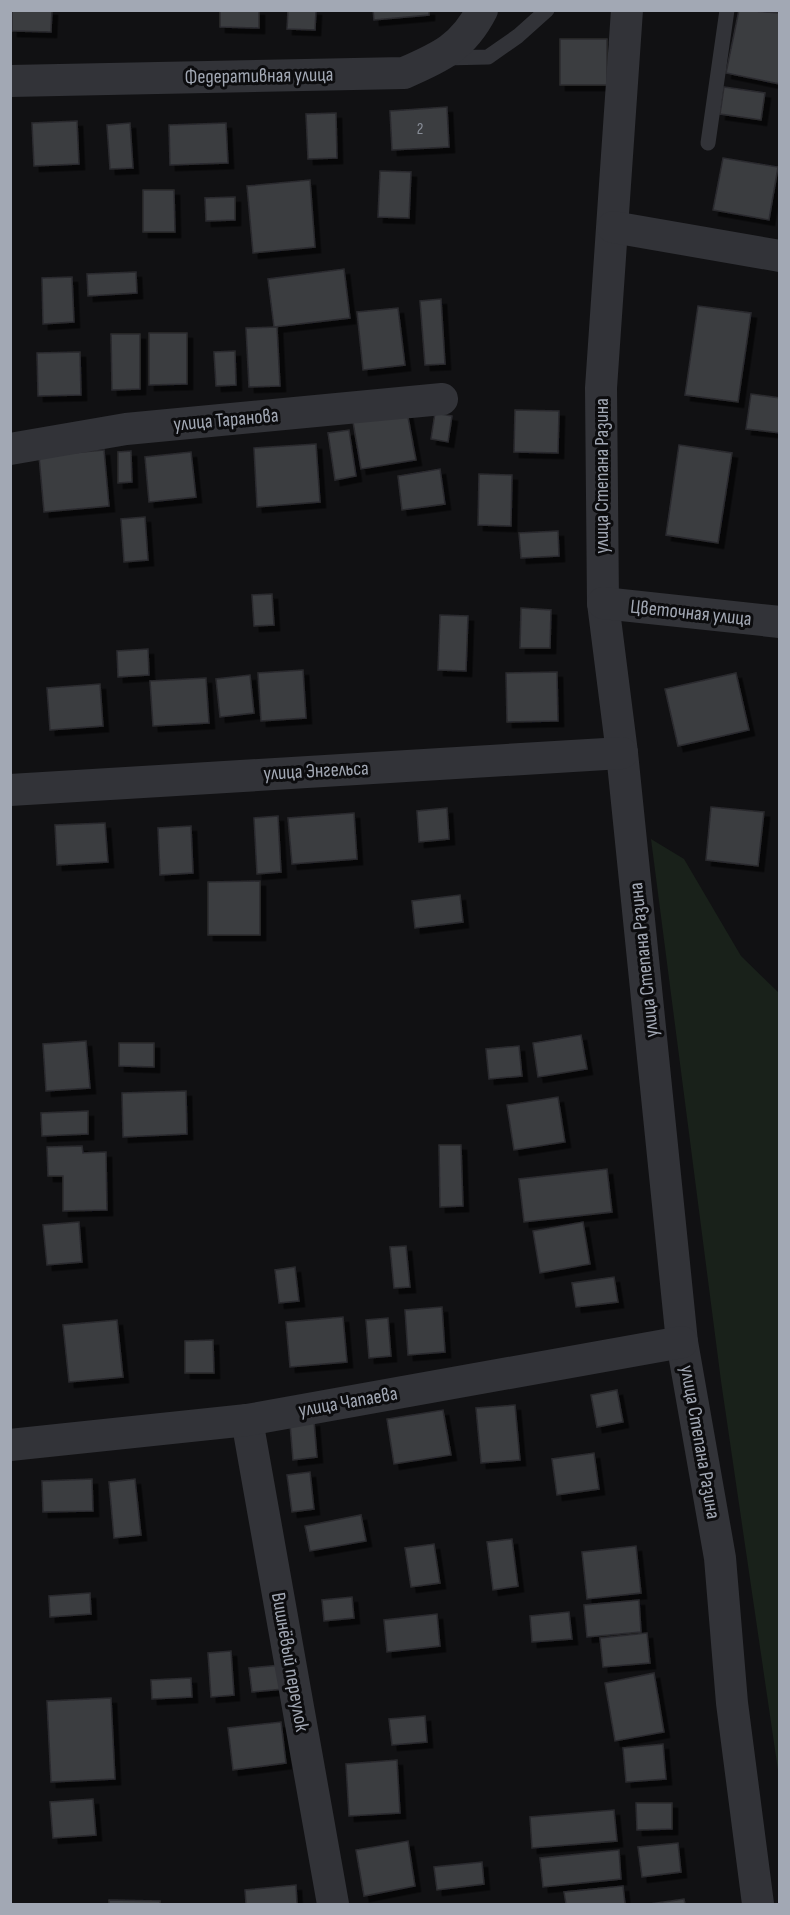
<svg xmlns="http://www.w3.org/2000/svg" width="790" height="1915" font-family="'Sofia Sans Condensed',sans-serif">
<defs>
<filter id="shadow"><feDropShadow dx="5.5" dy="5.5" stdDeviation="0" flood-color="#0009"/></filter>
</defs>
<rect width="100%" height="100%" fill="#111113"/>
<polygon fill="#19211a" points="651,839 684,859 741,956 779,993 779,1777 721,1381"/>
<g fill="#3b3c40" stroke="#2b2b2f" stroke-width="1.5" filter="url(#shadow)">
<polygon points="12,10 52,10 51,32 12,31"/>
<polygon points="220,10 259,10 259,28 220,27"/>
<polygon points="288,10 316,10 315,30 287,29"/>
<polygon points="373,10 429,10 429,15 374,20"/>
<polygon points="739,10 780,13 780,84 726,73"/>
<rect x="560" y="39" width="47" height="46"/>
<polygon points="724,87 765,93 761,120 720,114"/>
<polygon points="447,107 449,147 392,150 390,111"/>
<polygon points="336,113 337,158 308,159 306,114"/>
<polygon points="77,121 79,164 34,166 32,123"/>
<polygon points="130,123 133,168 110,169 107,125"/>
<polygon points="226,123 228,163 170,165 169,125"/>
<polygon points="723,158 778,167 769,220 713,210"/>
<polygon points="380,171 411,172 409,218 378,217"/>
<polygon points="310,180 315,247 253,253 247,186"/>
<polygon points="143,190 174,190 175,232 143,232"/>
<polygon points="235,197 235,220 206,221 205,198"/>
<polygon points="344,269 350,318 274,327 268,279"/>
<polygon points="136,272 137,293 88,296 87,274"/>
<polygon points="72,277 74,322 43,324 42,278"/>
<polygon points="441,299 445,364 425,365 420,301"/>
<polygon points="698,306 751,313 738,402 685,395"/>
<polygon points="398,308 405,365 363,370 357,312"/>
<polygon points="277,327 280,386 249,387 246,328"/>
<polygon points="149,333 187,333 187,384 149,385"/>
<polygon points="111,334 140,334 140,389 112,390"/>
<polygon points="235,351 236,385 216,386 214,352"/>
<polygon points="80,352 81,395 38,396 37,353"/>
<polygon points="751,394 780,398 780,433 746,429"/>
<polygon points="515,410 559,411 558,453 514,452"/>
<polygon points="407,412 416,460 361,469 353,422"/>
<polygon points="435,413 452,416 448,442 431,439"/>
<polygon points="349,430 356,476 335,480 328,433"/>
<polygon points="316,444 320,502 257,507 254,448"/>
<polygon points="679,445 732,453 718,543 666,535"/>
<polygon points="104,450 109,506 44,512 39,456"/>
<polygon points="131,451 132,482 118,483 118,452"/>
<polygon points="191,452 196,497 149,502 145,457"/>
<polygon points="440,469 445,504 402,510 398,476"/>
<polygon points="479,474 512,475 511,526 478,525"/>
<polygon points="145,517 148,560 124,562 121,519"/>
<polygon points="558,531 559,556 521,558 519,533"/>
<polygon points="272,594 274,625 254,626 252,595"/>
<polygon points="521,608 551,610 550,648 520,648"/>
<polygon points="440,615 468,616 466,671 438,670"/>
<polygon points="148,649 149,675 118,677 117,651"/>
<polygon points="303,670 306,718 261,721 258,673"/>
<polygon points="557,672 558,721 507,722 506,673"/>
<polygon points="736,673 749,730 678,746 665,689"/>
<polygon points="250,675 254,713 220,717 216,679"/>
<polygon points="206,678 209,723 153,726 150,681"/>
<polygon points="100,684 103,726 50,730 47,688"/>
<polygon points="711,807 764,812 758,866 706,860"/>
<polygon points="447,808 449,839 419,842 417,811"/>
<polygon points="354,813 357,859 292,864 288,818"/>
<polygon points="278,816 281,872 257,874 254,818"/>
<polygon points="105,823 108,862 57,865 55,825"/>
<polygon points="191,826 193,873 160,875 158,828"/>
<polygon points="260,881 260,935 208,935 208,882"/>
<polygon points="460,895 463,922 415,928 412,901"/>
<polygon points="581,1035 587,1069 538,1077 533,1043"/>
<polygon points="86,1041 90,1088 46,1091 43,1044"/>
<polygon points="119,1043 154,1043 154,1067 119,1066"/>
<polygon points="519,1046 522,1076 489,1079 486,1049"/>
<polygon points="186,1091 187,1134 123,1137 122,1093"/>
<polygon points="558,1097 565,1142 514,1150 507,1105"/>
<polygon points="88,1111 88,1134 42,1136 41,1113"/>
<polygon points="439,1145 461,1145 463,1206 440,1207"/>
<polygon points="82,1146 83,1153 106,1152 107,1210 63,1211 63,1176 48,1176 47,1147"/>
<polygon points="607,1169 612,1212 524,1222 519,1179"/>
<polygon points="79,1222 82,1262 47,1265 43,1225"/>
<polygon points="583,1222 590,1264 540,1273 533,1231"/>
<polygon points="406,1246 410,1287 394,1288 390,1247"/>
<polygon points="295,1267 299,1301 279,1303 275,1270"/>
<polygon points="614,1277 618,1302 576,1307 572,1283"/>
<polygon points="442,1307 445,1352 408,1355 405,1310"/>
<polygon points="343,1317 347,1362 290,1367 286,1322"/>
<polygon points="388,1318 391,1356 369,1358 366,1320"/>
<polygon points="117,1320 123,1377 69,1382 63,1325"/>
<polygon points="213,1340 214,1373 185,1373 185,1341"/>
<polygon points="617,1390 623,1422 597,1427 591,1395"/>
<polygon points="515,1405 520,1460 481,1463 476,1408"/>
<polygon points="443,1410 451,1455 394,1464 387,1419"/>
<polygon points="314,1421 317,1457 293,1460 290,1424"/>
<polygon points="594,1453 599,1489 557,1495 552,1459"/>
<polygon points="310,1472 314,1509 292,1512 287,1475"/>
<polygon points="92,1479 93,1511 43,1512 42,1481"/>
<polygon points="135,1479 141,1535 114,1538 109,1482"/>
<polygon points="361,1515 366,1541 310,1551 305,1526"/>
<polygon points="512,1539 518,1586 493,1590 487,1542"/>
<polygon points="434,1544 440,1583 411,1587 405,1548"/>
<polygon points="636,1546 641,1593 587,1599 582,1552"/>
<polygon points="90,1593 91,1614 50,1617 49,1596"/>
<polygon points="352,1597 354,1618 324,1621 322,1600"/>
<polygon points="639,1600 641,1632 587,1637 584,1605"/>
<polygon points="569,1612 572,1639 532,1642 530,1616"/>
<polygon points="437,1614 440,1646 387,1652 384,1620"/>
<polygon points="647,1633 650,1663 603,1667 600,1638"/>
<polygon points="231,1651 234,1695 211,1697 208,1653"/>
<polygon points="281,1665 284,1689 252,1692 249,1668"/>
<polygon points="654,1673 664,1732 615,1741 605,1683"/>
<polygon points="191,1678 192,1697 152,1699 151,1680"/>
<polygon points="111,1698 115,1779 51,1782 47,1701"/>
<polygon points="425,1716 427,1742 392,1745 389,1719"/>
<polygon points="281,1722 286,1763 233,1770 228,1728"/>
<polygon points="663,1744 666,1779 626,1782 623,1748"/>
<polygon points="397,1760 400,1813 349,1816 346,1764"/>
<polygon points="93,1799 96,1835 53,1838 50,1802"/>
<polygon points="636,1803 672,1803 672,1829 637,1830"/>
<polygon points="614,1810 617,1841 532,1848 530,1817"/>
<polygon points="408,1841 415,1886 364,1896 356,1850"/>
<polygon points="678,1843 681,1872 642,1877 638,1847"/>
<polygon points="619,1850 621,1879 543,1887 540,1858"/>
<polygon points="482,1862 484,1884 437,1890 434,1867"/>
<polygon points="296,1885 297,1904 246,1904 245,1890"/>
<polygon points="623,1886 625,1904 566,1904 564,1892"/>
<polygon points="684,1899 685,1904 650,1904"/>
<polygon points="109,1900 160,1901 160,1904 109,1904"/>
</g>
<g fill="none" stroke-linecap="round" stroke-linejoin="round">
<g stroke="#323338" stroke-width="15">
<polyline points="444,58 488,57 518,36 547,10"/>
<polyline points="708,143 727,10"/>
</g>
<g stroke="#323338" stroke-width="32">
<polyline points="627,10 601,388 603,603 622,753 682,1342 720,1558 732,1703 758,1904"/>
<path d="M 10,81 L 404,73 C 441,57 463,47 482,10"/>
<polyline points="613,227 780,256"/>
<polyline points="10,449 126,429 442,399"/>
<polyline points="603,603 780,622"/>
<polyline points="10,790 622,753"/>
<polyline points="247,1420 333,1904"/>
<polyline points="10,1445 247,1420 682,1342"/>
</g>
</g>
<g text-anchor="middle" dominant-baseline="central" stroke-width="6" stroke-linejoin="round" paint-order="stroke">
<g font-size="16" fill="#888d97">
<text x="420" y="129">2</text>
</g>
<g font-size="20" fill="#a2a8b4" stroke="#0c0c0e">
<text transform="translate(259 76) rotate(-1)">Федеративная улица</text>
<text transform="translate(226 420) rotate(-5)">улица Таранова</text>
<text transform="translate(602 476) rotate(-90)">улица Степана Разина</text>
<text transform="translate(691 613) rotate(6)">Цветочная улица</text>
<text transform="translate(316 771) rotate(-3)">улица Энгельса</text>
<text transform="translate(644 960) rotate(-96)">улица Степана Разина</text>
<text transform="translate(348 1402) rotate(-10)">улица Чапаева</text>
<text transform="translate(700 1442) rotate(80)">улица Степана Разина</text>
<text transform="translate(290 1662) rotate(80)">Вишнёвый переулок</text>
</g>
</g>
<rect width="790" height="1915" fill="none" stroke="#a2a8b4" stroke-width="24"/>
</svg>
